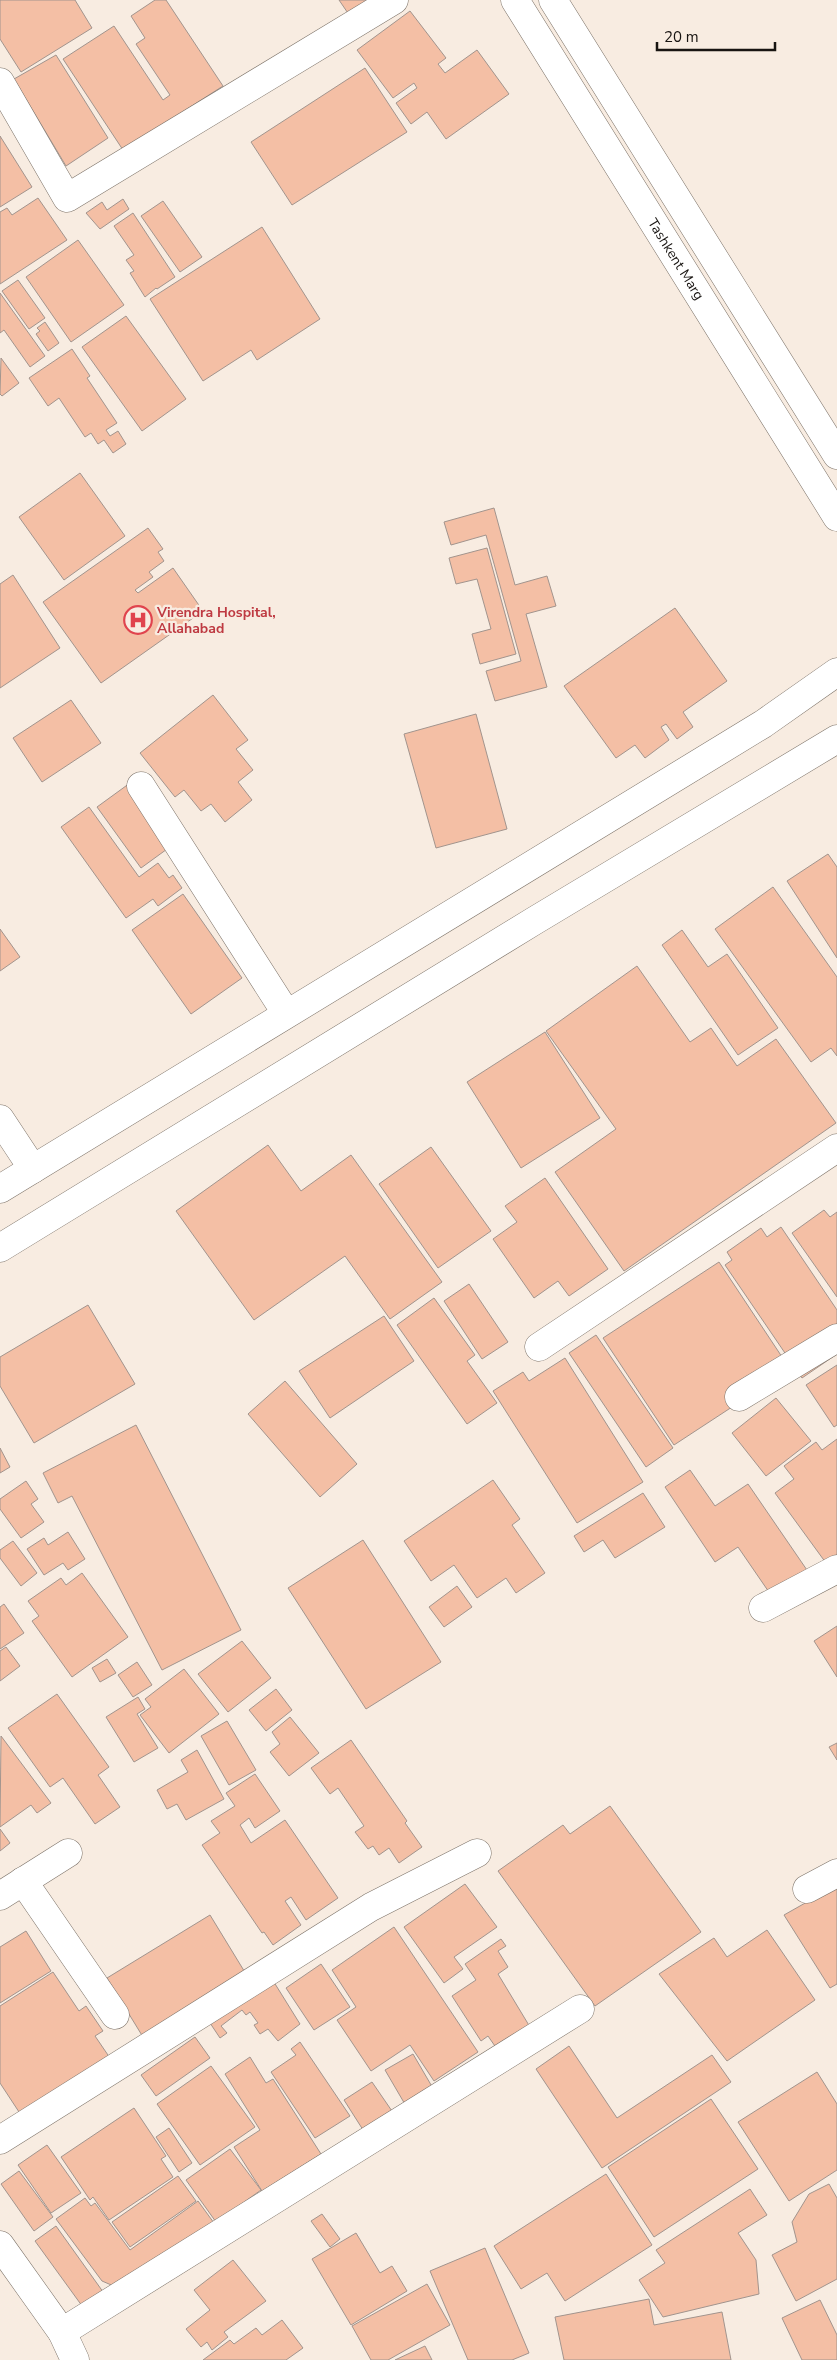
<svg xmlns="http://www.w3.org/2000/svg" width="837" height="2360" font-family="'Nunito Sans',sans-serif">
<rect width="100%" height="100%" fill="#f8ece1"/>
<g fill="#f4bfa5" stroke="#a2948d">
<polygon points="0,0 75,0 92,28 21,72 0,39"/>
<polygon points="155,0 166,0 223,86 123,150 63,59 114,26 163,100 170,95 136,44 145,38 131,16"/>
<polygon points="339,0 385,0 354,22"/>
<polygon points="410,11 446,58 438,64 445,73 477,50 509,94 446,139 427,112 411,124 396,103 417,88 414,83 393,98 357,50"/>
<polygon points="56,55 108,138 66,166 14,79"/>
<polygon points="365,68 407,132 292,205 251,142"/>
<polygon points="0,136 32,187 0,207"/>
<polygon points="38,198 67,240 0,284 0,212 7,208 12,215"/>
<polygon points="123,199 129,209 100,229 86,213 102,202 107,210"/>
<polygon points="163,201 202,257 180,272 141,216"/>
<polygon points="133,213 175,277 157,289 156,288 145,297 130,273 134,271 126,260 134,255 114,226"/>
<polygon points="262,227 320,319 257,360 251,350 203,381 150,299"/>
<polygon points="78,240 124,305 71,342 26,277"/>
<polygon points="18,280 45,318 29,329 2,291"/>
<polygon points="0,293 45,356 30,367 4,330 0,333"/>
<polygon points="126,316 186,399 142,431 82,347"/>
<polygon points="45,322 59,343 48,351 36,334 40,331 37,328"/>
<polygon points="72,349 90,376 87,378 117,423 106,430 110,436 118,431 126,444 113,453 104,440 98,444 91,433 85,437 59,398 48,406 29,378"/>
<polygon points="1,358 19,383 2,396 0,394"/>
<polygon points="80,473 125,536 64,580 19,517"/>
<polygon points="494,508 515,585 547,576 556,606 526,614 547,687 495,701 486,671 521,661 486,535 451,545 444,522"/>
<polygon points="148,528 163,549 158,552 164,561 149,572 153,577 135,590 138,593 173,568 203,611 101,683 43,602"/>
<polygon points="487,548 516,654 480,664 472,634 491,629 477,579 456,584 449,558"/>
<polygon points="13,575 60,648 0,688 0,584"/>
<polygon points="675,608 727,681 683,712 693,727 677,739 666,724 661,727 669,740 645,758 635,745 616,758 564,686"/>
<polygon points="213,695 248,740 236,749 253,770 238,782 252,800 225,822 211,804 201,811 184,790 175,797 140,753"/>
<polygon points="71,700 101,743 42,782 13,738"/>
<polygon points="476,714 507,829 436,848 404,734"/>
<polygon points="130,783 174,844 141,868 97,807"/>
<polygon points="89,807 139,877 158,863 169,878 173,875 182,888 158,906 153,899 126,918 61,827"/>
<polygon points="828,854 837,867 837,958 787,881"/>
<polygon points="773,887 837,977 837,1056 831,1048 811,1062 715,929"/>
<polygon points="183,894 242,978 191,1014 132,930"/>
<polygon points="0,929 20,957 0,971"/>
<polygon points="682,930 708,967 727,954 778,1028 738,1055 662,945"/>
<polygon points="637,966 690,1042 711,1028 737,1066 776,1039 836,1123 624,1271 555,1172 616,1129 546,1031"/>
<polygon points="545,1032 600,1118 521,1168 467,1082"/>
<polygon points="268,1145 301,1191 351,1155 442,1282 390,1319 345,1256 254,1320 176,1211"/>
<polygon points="431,1147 491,1231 438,1268 379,1184"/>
<polygon points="545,1178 608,1269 569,1296 558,1281 534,1298 493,1239 517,1222 505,1206"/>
<polygon points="824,1210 830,1217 837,1212 837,1297 792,1233"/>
<polygon points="781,1227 837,1310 837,1354 802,1378 725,1265 732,1260 727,1252 761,1228 767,1237"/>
<polygon points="719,1262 790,1369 674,1445 603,1338"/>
<polygon points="469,1284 508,1342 482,1359 444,1301"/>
<polygon points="434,1298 475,1355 467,1361 497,1403 467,1424 397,1325"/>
<polygon points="88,1305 135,1384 34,1443 0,1386 0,1357"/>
<polygon points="384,1316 414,1361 330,1418 299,1371"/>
<polygon points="596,1335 673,1448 646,1467 569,1353"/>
<polygon points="565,1358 643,1482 577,1523 493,1391 523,1372 529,1381"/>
<polygon points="837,1365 837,1425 834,1427 806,1385"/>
<polygon points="285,1381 357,1464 320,1497 248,1414"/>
<polygon points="776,1398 811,1441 766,1476 732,1433"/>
<polygon points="136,1425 241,1630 162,1670 72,1496 58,1503 43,1473"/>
<polygon points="837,1439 837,1555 826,1563 775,1493 794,1479 784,1466 816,1442 822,1450"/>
<polygon points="0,1448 10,1467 0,1473"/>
<polygon points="690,1470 715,1506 748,1484 809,1573 773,1598 738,1547 715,1562 665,1487"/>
<polygon points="493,1480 520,1519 512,1525 545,1573 516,1593 506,1578 477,1598 454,1565 431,1581 404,1541"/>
<polygon points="26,1481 38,1499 31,1504 44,1522 21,1538 0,1509 0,1499"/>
<polygon points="643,1493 665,1527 615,1558 603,1540 584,1552 574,1536"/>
<polygon points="68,1532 85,1559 68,1570 63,1563 44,1575 27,1549 44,1538 48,1545"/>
<polygon points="363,1540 441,1662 366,1709 288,1588"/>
<polygon points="13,1541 37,1573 21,1586 0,1558 0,1550"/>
<polygon points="82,1573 128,1637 72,1677 32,1621 39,1616 28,1601 61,1578 66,1585"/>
<polygon points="457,1586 472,1607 444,1627 429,1607"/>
<polygon points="4,1604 24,1633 0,1649 0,1607"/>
<polygon points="837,1626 837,1677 814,1641"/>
<polygon points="242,1641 271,1678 228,1712 198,1674"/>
<polygon points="6,1647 20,1666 0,1681 0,1651"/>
<polygon points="107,1659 116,1673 100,1682 92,1668"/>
<polygon points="137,1662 152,1685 133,1697 118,1675"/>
<polygon points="184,1669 219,1714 169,1753 140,1715 151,1707 145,1699"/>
<polygon points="276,1689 292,1710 266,1731 249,1710"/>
<polygon points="57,1694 109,1767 98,1775 120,1807 95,1824 63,1778 50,1787 8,1728"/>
<polygon points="138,1697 145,1709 137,1714 158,1748 134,1762 106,1717"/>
<polygon points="290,1717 319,1753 289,1776 270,1752 280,1744 272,1732"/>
<polygon points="227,1721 256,1770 229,1785 201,1736"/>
<polygon points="1,1736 51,1803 37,1813 31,1805 0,1827"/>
<polygon points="351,1740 407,1821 405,1823 422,1847 399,1863 389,1848 379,1855 373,1846 368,1849 355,1832 364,1826 338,1788 330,1794 311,1768"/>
<polygon points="837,1743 837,1760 829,1747"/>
<polygon points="197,1750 224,1799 186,1820 177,1804 167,1809 157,1790 188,1772 181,1760"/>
<polygon points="255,1774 280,1811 255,1828 249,1818 240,1825 251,1843 285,1820 338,1898 306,1920 291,1897 285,1901 301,1925 273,1945 264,1932 262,1933 202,1845 220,1833 211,1821 235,1806 226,1793"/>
<polygon points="610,1806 701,1932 595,2006 498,1871 563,1825 570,1834"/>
<polygon points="0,1829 10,1843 0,1851"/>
<polygon points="465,1884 497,1927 454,1957 463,1969 444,1983 404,1927"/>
<polygon points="837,1885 837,1984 830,1988 784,1915"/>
<polygon points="210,1915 246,1974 143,2037 107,1978"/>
<polygon points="394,1927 478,2052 434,2081 410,2045 371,2071 337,2020 356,2007 332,1970"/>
<polygon points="767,1930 815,2000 727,2061 659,1974 714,1938 727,1957"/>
<polygon points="26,1931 51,1971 0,2003 0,1947"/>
<polygon points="501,1939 506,1946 498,1951 508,1967 498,1974 530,2027 497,2049 488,2036 481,2041 452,1996 476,1980 465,1964"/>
<polygon points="321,1964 350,2007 314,2030 286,1988"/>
<polygon points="53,1972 79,2011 86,2006 103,2031 95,2036 110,2058 21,2115 0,2083 0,2006"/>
<polygon points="272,1979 300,2024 278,2041 268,2029 260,2034 254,2025 258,2023 250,2012 246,2015 242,2010 221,2026 227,2033 220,2038 210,2023"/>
<polygon points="195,2037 210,2058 156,2096 141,2075"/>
<polygon points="300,2042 350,2116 315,2138 271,2072 296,2055 291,2049"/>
<polygon points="569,2046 617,2118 712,2055 731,2082 602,2168 536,2069"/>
<polygon points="413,2054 434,2090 406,2106 385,2070"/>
<polygon points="250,2057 266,2083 273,2079 321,2154 262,2191 234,2147 260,2130 225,2074"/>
<polygon points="211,2066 255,2127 200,2165 157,2104"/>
<polygon points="817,2072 837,2104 837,2170 789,2201 738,2122"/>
<polygon points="372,2082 394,2114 365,2133 344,2100"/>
<polygon points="711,2099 758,2169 654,2237 608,2167"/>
<polygon points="134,2108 166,2156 161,2159 173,2177 109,2220 93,2197 90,2200 61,2157"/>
<polygon points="169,2128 192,2163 179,2172 156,2137"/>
<polygon points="47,2145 81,2193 51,2213 18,2165"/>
<polygon points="230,2149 261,2190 216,2222 186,2180"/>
<polygon points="19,2171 53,2217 34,2231 1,2184"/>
<polygon points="606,2174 652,2245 565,2301 547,2273 521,2289 494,2246"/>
<polygon points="178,2176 196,2201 130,2247 112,2222"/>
<polygon points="829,2184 837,2198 837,2279 796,2301 772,2255 797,2242 792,2222 809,2194"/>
<polygon points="750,2189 767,2215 738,2233 756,2260 759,2294 663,2317 639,2280 665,2263 656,2250"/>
<polygon points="85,2198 91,2206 95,2203 130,2250 198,2201 214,2223 123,2290 102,2281 56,2219"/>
<polygon points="322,2214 340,2239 330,2247 311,2221"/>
<polygon points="56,2226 106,2296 85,2310 35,2241"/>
<polygon points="356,2233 380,2273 392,2266 407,2291 351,2325 312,2259"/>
<polygon points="485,2248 529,2353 512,2360 468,2360 430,2271"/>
<polygon points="233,2260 266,2301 224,2332 228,2337 212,2350 207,2342 201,2347 186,2329 210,2310 194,2290"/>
<polygon points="427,2284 450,2325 388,2360 371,2360 352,2326"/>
<polygon points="649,2299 654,2325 722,2312 731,2360 564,2360 555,2317"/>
<polygon points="820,2300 837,2335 837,2360 802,2360 782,2318"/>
<polygon points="282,2320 303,2348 286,2360 203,2360 230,2340 234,2344 256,2328 262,2335"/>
<polygon points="425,2346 432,2360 395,2360"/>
</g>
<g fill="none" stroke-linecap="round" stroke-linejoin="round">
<defs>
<g id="street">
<polyline points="0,82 67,198 394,0"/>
<polyline points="141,786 286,1013"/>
<polyline points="0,1119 33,1169"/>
<polyline points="539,1347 837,1148"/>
<polyline points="739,1397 837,1338"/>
<polyline points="763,1608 837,1569"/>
<polyline points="23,1881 115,2015"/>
<polyline points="807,1889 837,1873"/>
<polyline points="0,1896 68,1853"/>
<polyline points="0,2140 371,1907 477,1853"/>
<polyline points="62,2332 580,2009"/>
</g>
<g id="secondary">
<path id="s1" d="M 515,0 L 837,517"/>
<polyline points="553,0 837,455"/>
<polyline points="0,1189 763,724 837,672"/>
<polyline points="0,1248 534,921 837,739"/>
<polyline points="0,2245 62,2332 75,2360"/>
</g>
</defs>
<use href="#street" stroke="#7d7369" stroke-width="29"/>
<use href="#secondary" stroke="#7d7369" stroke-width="29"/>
<use href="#street" stroke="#fff" stroke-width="28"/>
<use href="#secondary" stroke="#fff" stroke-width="28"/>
</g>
<defs>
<symbol id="hospital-ring" viewBox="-11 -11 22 22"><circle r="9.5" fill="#f8ece1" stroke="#e0444e" stroke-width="1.5"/><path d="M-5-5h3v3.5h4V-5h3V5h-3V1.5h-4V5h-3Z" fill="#e0444e"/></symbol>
</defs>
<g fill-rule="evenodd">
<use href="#hospital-ring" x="122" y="604" width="32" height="32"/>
</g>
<g text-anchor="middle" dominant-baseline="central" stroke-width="4.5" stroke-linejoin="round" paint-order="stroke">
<g font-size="14" fill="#181411" stroke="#f8ece1">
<text stroke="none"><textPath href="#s1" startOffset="305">Tashkent Marg</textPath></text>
</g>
<g font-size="14" font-weight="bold" fill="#be3a42" stroke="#f8ece1" text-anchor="start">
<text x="157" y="612">Virendra Hospital,<tspan x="157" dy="16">Allahabad</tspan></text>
</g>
</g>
<path d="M657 42v8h118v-8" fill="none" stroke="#181411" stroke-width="2.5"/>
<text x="664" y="42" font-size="15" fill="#181411" stroke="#f8ece1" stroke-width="4" paint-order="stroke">20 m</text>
</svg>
